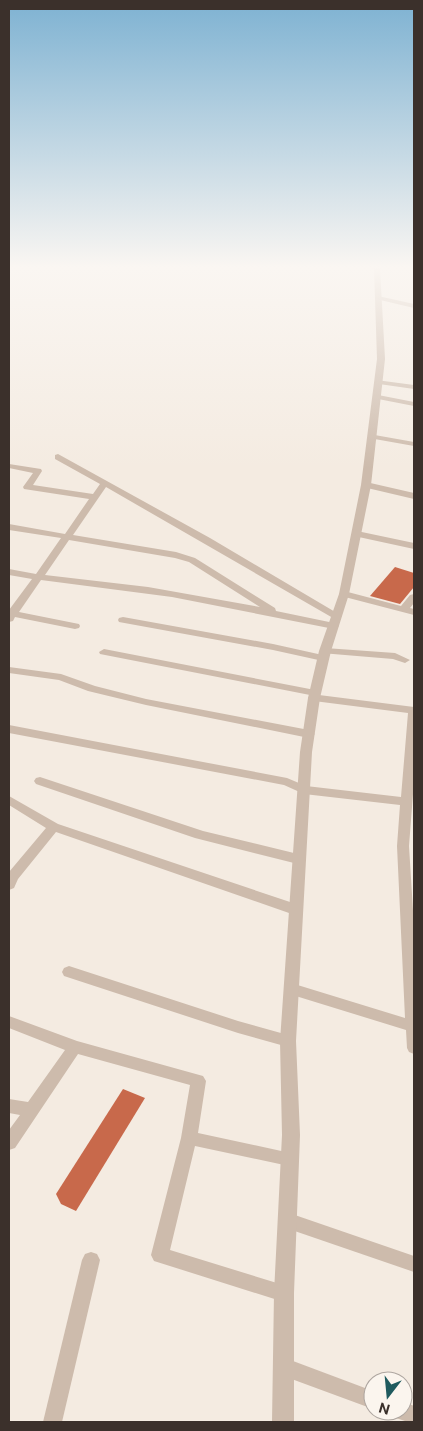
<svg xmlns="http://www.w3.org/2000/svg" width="423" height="1431" font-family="'Public Sans',sans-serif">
<rect width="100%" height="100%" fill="#f4ebe1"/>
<g fill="#c8694b">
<polygon points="395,567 414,573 414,587 400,604 370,596"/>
<polygon points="123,1089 145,1098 76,1211 61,1204 56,1194"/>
</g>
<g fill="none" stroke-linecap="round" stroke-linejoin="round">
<g fill="#cdbbac" fill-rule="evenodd">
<polygon points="378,296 414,304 414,308 376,299 376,297"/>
<polygon points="376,380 414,385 414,389 379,384 375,382"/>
<polygon points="373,394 414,402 414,406 373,398"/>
<polygon points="369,434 414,442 414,446 369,438"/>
<path d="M 58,454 L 210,538 L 342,616 L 337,619 L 333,618 L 106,487 L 73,535 L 176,552 L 195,558 L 275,608 L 276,611 L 334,623 L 339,626 L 334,629 L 172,597 L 41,580 L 19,612 L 79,624 L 80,626 L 79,628 L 75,629 L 15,617 L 13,621 L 9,622 L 9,610 L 32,579 L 9,575 L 9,569 L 36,574 L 61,538 L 9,530 L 9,524 L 65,534 L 89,499 L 24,489 L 23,487 L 33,473 L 9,468 L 9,464 L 41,469 L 42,471 L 33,485 L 93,494 L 100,484 L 55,459 L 55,455 ZM 69,540 L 175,558 L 189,562 L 260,607 L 148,587 L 45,575 Z"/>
<polygon points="366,482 414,493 414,499 363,487 363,483"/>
<polygon points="357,531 414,543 414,549 354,536 352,534"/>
<polygon points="344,591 401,606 410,595 414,594 414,603 410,608 414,609 414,615 341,596 339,594"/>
<polygon points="123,617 273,644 327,656 328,658 323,661 273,650 119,622 118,620 119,618"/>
<polygon points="325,648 395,653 410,660 405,663 393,659 321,653 320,651"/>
<polygon points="104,649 315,690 319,691 320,693 319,695 414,707 414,781 409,846 414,927 414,1054 409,1052 407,1048 406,1030 286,993 284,989 286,985 291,983 405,1018 397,846 400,805 304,794 284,785 9,733 9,725 287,778 306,786 401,797 408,713 314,701 308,698 310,695 100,654 99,652"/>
<polygon points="9,667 61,674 95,686 146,699 309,730 315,734 309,738 146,705 88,691 59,680 9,673"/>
<polygon points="40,777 203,831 298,854 303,856 304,859 303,862 298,864 195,838 36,784 34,781 36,778"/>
<polygon points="9,796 58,824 299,905 301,909 299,913 294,914 289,913 56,832 18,879 14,888 9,890 9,872 46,828 9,805"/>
<polygon points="69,966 238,1021 288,1035 293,1037 295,1041 293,1045 288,1047 238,1033 64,976 62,972 64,968"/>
<polygon points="9,1016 77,1041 203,1076 206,1081 198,1133 295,1154 297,1159 295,1164 289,1166 195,1146 170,1250 290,1287 293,1293 290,1299 284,1302 154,1261 151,1255 181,1138 190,1085 78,1054 15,1148 9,1150 9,1130 20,1115 9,1113 9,1099 28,1102 65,1050 9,1028"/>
<polygon points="289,1213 414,1256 414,1272 283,1227 281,1221 283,1215"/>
<polygon points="91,1252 97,1254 100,1260 62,1422 43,1422 82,1260 85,1254"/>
<polygon points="285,1358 373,1391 373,1409 278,1374 276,1367 278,1360"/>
<polygon points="403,1401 414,1406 414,1422 408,1422 396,1418 393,1411 403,1411"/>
</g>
<polygon fill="#cdbbac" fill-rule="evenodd" points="374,268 380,268 385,359 371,485 349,594 331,651 320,698 312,752 296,1041 300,1135 294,1293 294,1422 272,1422 274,1293 282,1135 280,1041 300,752 308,698 319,651 339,594 361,485 377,359"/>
</g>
<linearGradient id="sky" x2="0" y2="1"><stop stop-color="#7eb2d2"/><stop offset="0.57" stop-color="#faf6f2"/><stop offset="1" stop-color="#faf6f2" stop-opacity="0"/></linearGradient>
<rect width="423" height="468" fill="url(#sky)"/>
<rect width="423" height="1431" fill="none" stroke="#3b302b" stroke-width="20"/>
<g transform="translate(388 1396) rotate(196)"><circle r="24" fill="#fbf5ee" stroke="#aea6a0"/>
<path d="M0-4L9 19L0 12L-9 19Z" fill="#1f5a5e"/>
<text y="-8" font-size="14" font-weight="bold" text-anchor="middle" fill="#3b302b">N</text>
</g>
</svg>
